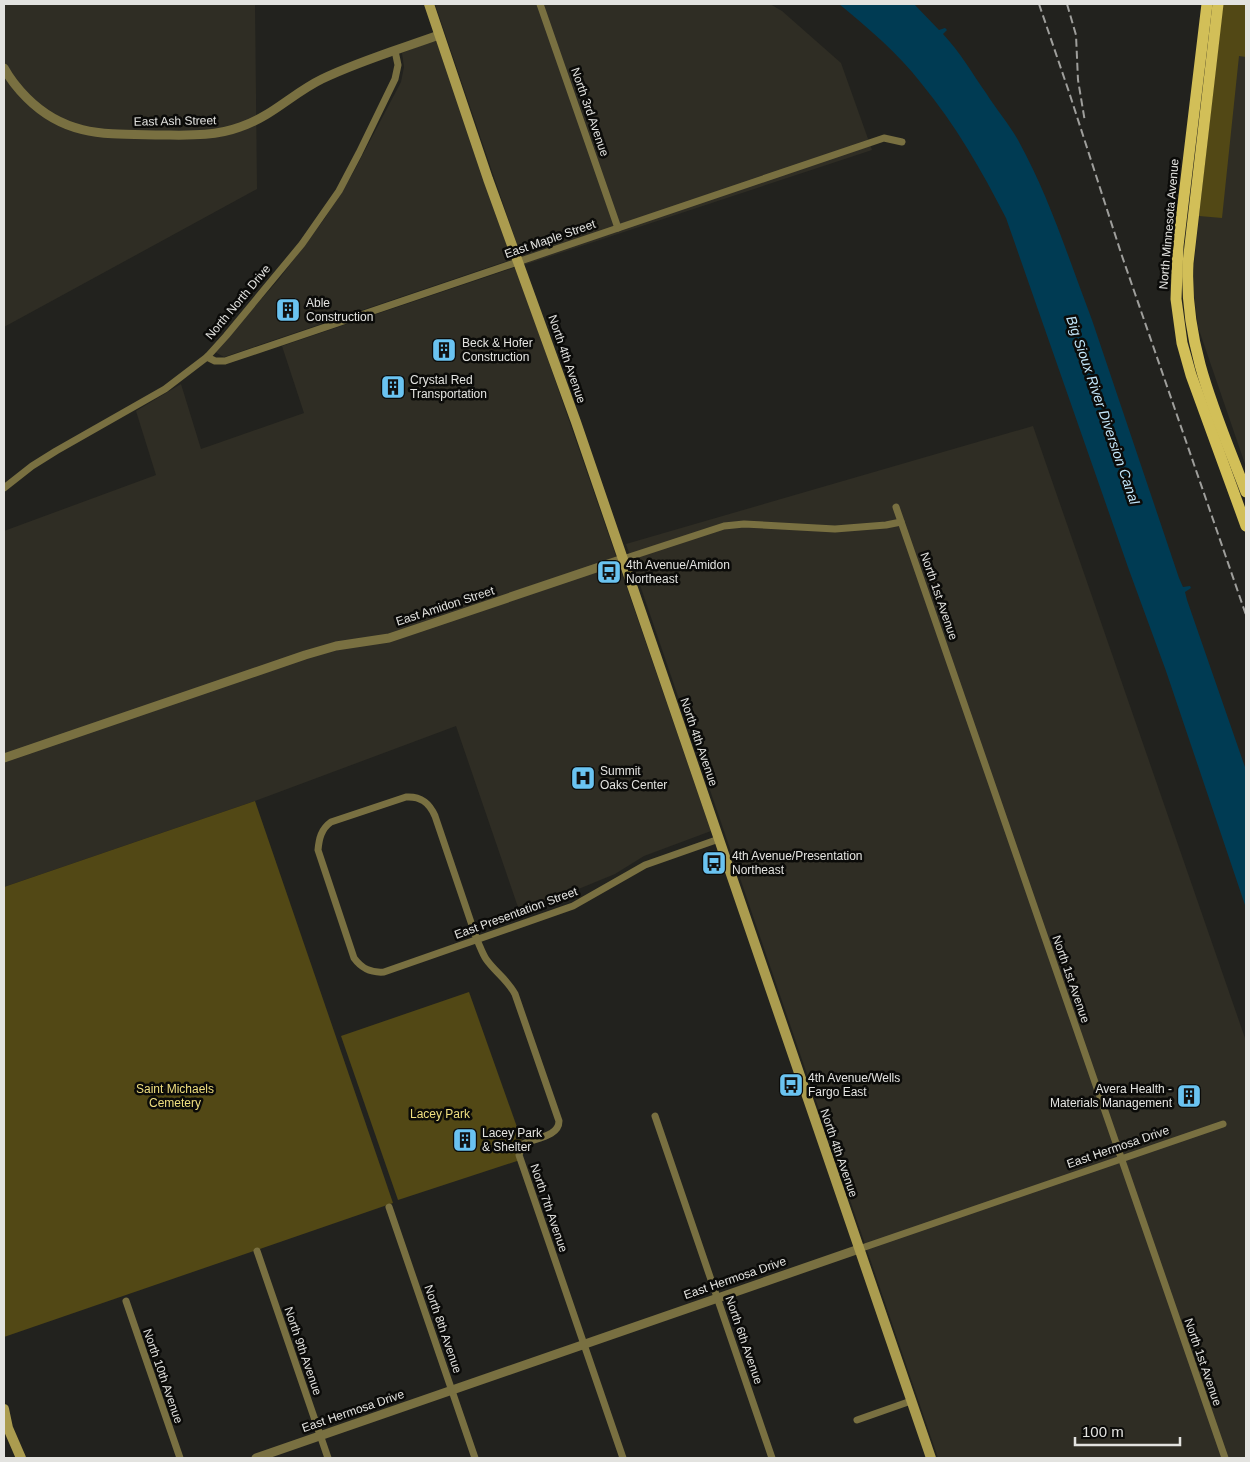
<svg xmlns="http://www.w3.org/2000/svg" width="1250" height="1462" font-family="Helvetica,sans-serif">
<rect width="100%" height="100%" fill="#22221e"/>
<g fill="#2f2d24">
<polygon points="4,4 255,4 257,189 4,327"/>
<polygon points="435,4 770,4 782,11 841,63 872,150 524,265"/>
<polygon points="1246,4 1246,467 1198,327 1194,295 1194,264 1217,53"/>
<polygon points="437,39 513,259 224,357 215,352 279,279 325,218 353,173 401,82 404,67 402,53"/>
<polygon points="516,267 711,831 644,856 615,874 520,913 456,726 255,801 4,887 4,531 156,475 136,411 181,384 201,449 304,413 282,346"/>
<polygon points="1033,426 1246,1041 1246,1458 938,1458 626,544"/>
</g>
<g fill="#524815">
<polygon points="1223,4 1246,4 1246,57 1239,56 1222,218 1199,216"/>
<polygon points="255,801 393,1203 4,1337 4,887"/>
<polygon points="469,992 523,1144 520,1160 398,1200 341,1036"/>
</g>
<path fill="#003b53" d="M 839,4 L 914,4 L 939,30 L 945,28 L 947,30 L 943,34 C 960,52 972,73 986,93 C 996,109 1009,124 1018,140 C 1050,198 1069,260 1092,320 L 1179,578 L 1183,587 L 1190,586 L 1191,588 L 1185,592 L 1187,600 L 1246,770 L 1246,908 L 1166,671 L 1129,570 L 1006,218 C 982,171 955,124 921,83 C 898,53 868,28 839,4 Z"/>
<g fill="none" stroke-linecap="round" stroke-linejoin="round">
<g stroke="#797041" stroke-width="7">
<polyline points="540,4 618,228"/>
<polyline points="207,357 215,361 225,361 884,138 902,142"/>
<polyline points="4,488 32,466 56,451 165,389 207,357 226,336 302,244 339,191 359,153 395,79 398,65 395,51"/>
<polyline points="896,507 1225,1458"/>
<polyline points="623,559 724,526 744,524 835,529 886,525 901,522"/>
<polyline points="655,1116 772,1458"/>
<polyline points="389,1207 475,1458"/>
<polyline points="859,1249 1223,1124"/>
<polyline points="257,1251 328,1458"/>
<polyline points="126,1301 180,1458"/>
<polyline points="857,1420 911,1401"/>
<path d="M 623,1458 L 519,1155 L 523,1144 C 534,1138 559,1137 559,1121 L 515,994 C 507,979 495,972 486,959 C 482,953 480,946 477,940 L 435,816 C 429,802 420,796 406,797 L 331,822 C 321,829 319,839 318,850 L 354,958 C 362,969 371,973 384,972 L 573,906 L 645,865 L 719,839"/>
</g>
<g stroke="#797041" stroke-width="9">
<path d="M 4,68 C 10,79 18,89 27,98 C 66,137 106,134 158,135 C 186,135 213,137 240,127 C 271,117 293,93 322,79 C 359,61 400,49 439,35"/>
<polyline points="4,758 305,655 336,646 389,638 401,634 623,559"/>
<polyline points="256,1458 859,1249"/>
</g>
<g stroke="#ab9c4f" stroke-width="10">
<polyline points="429,4 488,179 576,422 931,1458"/>
<polyline points="4,1409 8,1428 21,1458"/>
</g>
<g stroke="#d2bf58" stroke-width="11">
<polyline points="1207,4 1178,246 1176,299 1182,343 1191,375 1246,526"/>
<path d="M 1218,4 L 1188,263 C 1184,347 1217,416 1246,492"/>
</g>
<g stroke="#9e9e9b" stroke-width="2" stroke-dasharray="8 4" stroke-linecap="butt">
<polyline points="1039,4 1069,92 1122,256 1246,615"/>
<polyline points="1067,4 1076,35 1078,80 1085,122"/>
</g>
</g>
<defs>
<symbol id="building-square" viewBox="-11 -11 22 22"><rect x="-9" y="-9" width="18" height="18" rx="4" fill="#6ac3f1" stroke="#0b0b09"/><path d="M-4-6H4V6H1V3H-1V6H-4ZM-2.5-4.3h1.7v1.8h-1.7ZM.8-4.3h1.7v1.8H.8ZM-2.5-1h1.7V.8h-1.7ZM.8-1h1.7V.8H.8Z" fill="#111"/></symbol>
<symbol id="bus-square" viewBox="-11 -11 22 22"><rect x="-9" y="-9" width="18" height="18" rx="4" fill="#6ac3f1" stroke="#0b0b09"/><path d="M-5-6H5V4H4V6H2V4H-2V6H-4V4H-5ZM-3.5-4V0h7V-4ZM-3.5 1.2v1.5H-2V1.2ZM2 1.2v1.5H3.5V1.2Z" fill="#111"/></symbol>
<symbol id="hospital-square" viewBox="-11 -11 22 22"><rect x="-9" y="-9" width="18" height="18" rx="4" fill="#6ac3f1" stroke="#0b0b09"/><path d="M-5-5h3v3.5h4V-5h3V5h-3V1.5h-4V5h-3Z" fill="#111"/></symbol>
</defs>
<g fill-rule="evenodd">
<use href="#building-square" x="274" y="296" width="28" height="28"/>
<use href="#building-square" x="430" y="336" width="28" height="28"/>
<use href="#building-square" x="379" y="373" width="28" height="28"/>
<use href="#bus-square" x="595" y="558" width="28" height="28"/>
<use href="#hospital-square" x="569" y="764" width="28" height="28"/>
<use href="#bus-square" x="700" y="849" width="28" height="28"/>
<use href="#bus-square" x="777" y="1071" width="28" height="28"/>
<use href="#building-square" x="1175" y="1082" width="28" height="28"/>
<use href="#building-square" x="451" y="1126" width="28" height="28"/>
</g>
<g text-anchor="middle" dominant-baseline="central" stroke-width="5" stroke-linejoin="round" paint-order="stroke">
<g font-size="12" fill="#e3e3e0" stroke="#0b0b09">
<text transform="translate(590 112) rotate(71)">North 3rd Avenue</text>
<text transform="translate(175 121) rotate(-1)">East Ash Street</text>
<text transform="translate(1169 224) rotate(-85)">North Minnesota Avenue</text>
<text transform="translate(550 239) rotate(-19)">East Maple Street</text>
<text transform="translate(238 302) rotate(-50)">North North Drive</text>
<text transform="translate(567 359) rotate(71)">North 4th Avenue</text>
<text transform="translate(939 596) rotate(71)">North 1st Avenue</text>
<text transform="translate(445 606) rotate(-18)">East Amidon Street</text>
<text transform="translate(699 742) rotate(71)">North 4th Avenue</text>
<text transform="translate(516 913) rotate(-20)">East Presentation Street</text>
<text transform="translate(1071 979) rotate(71)">North 1st Avenue</text>
<text transform="translate(1118 1147) rotate(-19)">East Hermosa Drive</text>
<text transform="translate(839 1153) rotate(71)">North 4th Avenue</text>
<text transform="translate(549 1208) rotate(71)">North 7th Avenue</text>
<text transform="translate(735 1278) rotate(-19)">East Hermosa Drive</text>
<text transform="translate(443 1329) rotate(71)">North 8th Avenue</text>
<text transform="translate(744 1340) rotate(71)">North 6th Avenue</text>
<text transform="translate(303 1351) rotate(71)">North 9th Avenue</text>
<text transform="translate(1203 1362) rotate(71)">North 1st Avenue</text>
<text transform="translate(163 1376) rotate(71)">North 10th Avenue</text>
<text transform="translate(353 1411) rotate(-19)">East Hermosa Drive</text>
</g>
<g font-size="12" fill="#e3e3e0" stroke="#0b0b09" text-anchor="start">
<text x="306" y="303">Able<tspan x="306" dy="14">Construction</tspan></text>
<text x="462" y="343">Beck &amp; Hofer<tspan x="462" dy="14">Construction</tspan></text>
<text x="410" y="380">Crystal Red<tspan x="410" dy="14">Transportation</tspan></text>
<text x="626" y="565">4th Avenue/Amidon<tspan x="626" dy="14">Northeast</tspan></text>
<text x="600" y="771">Summit<tspan x="600" dy="14">Oaks Center</tspan></text>
<text x="732" y="856">4th Avenue/Presentation<tspan x="732" dy="14">Northeast</tspan></text>
<text x="808" y="1078">4th Avenue/Wells<tspan x="808" dy="14">Fargo East</tspan></text>
<text x="1172" y="1089" text-anchor="end">Avera Health -<tspan x="1172" dy="14">Materials Management</tspan></text>
<text x="482" y="1133">Lacey Park<tspan x="482" dy="14">&amp; Shelter</tspan></text>
</g>
<g font-size="12" fill="#f0df80" stroke="#0b0b09">
<text x="175" y="1089">Saint Michaels<tspan x="175" dy="14">Cemetery</tspan></text>
<text x="440" y="1114">Lacey Park</text>
</g>
<g font-size="14" font-style="italic" fill="#c3e7fb" stroke="#0b0b09">
<text transform="translate(1103 410) rotate(71)">Big Sioux River Diversion Canal</text>
</g>
</g>
<rect width="1250" height="1462" fill="none" stroke="#e3e3e0" stroke-width="10"/>
<path d="M1075 1437v8h105v-8" fill="none" stroke="#e3e3e0" stroke-width="2.5"/>
<text x="1082" y="1437" font-size="15" fill="#e3e3e0" stroke="#0b0b09" stroke-width="4" paint-order="stroke">100 m</text>
</svg>
